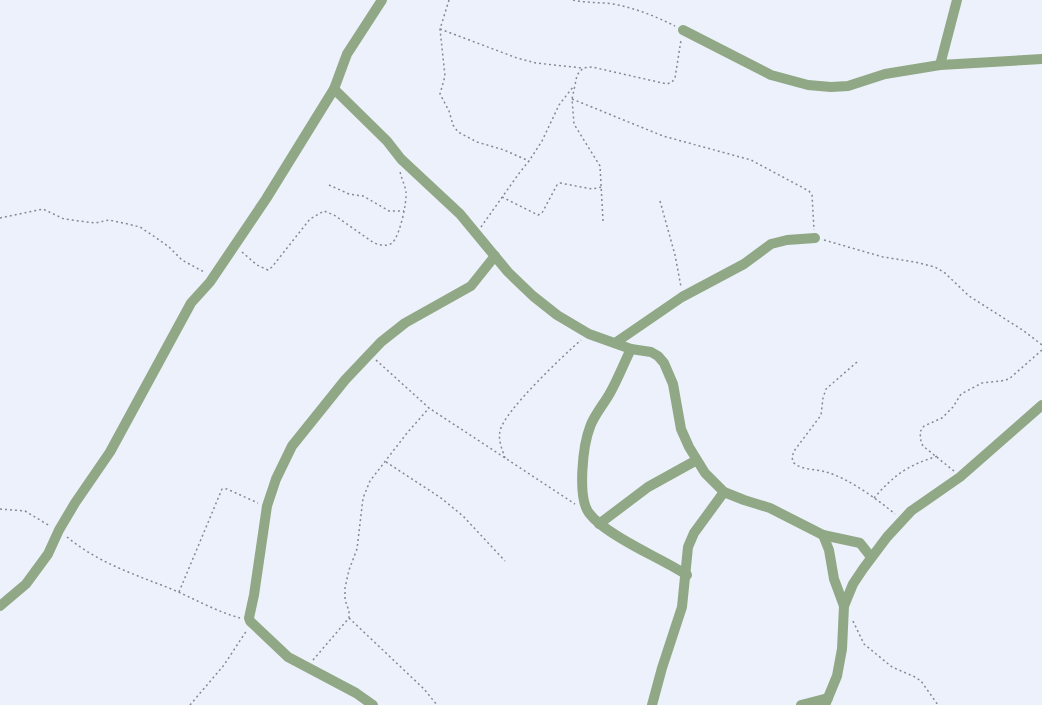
<svg xmlns="http://www.w3.org/2000/svg" width="1042" height="705" font-family="Poppins,sans-serif">
<rect width="100%" height="100%" fill="#ecf1fb"/>
<g fill="none" stroke-linecap="round" stroke-linejoin="round">
<g stroke="#868990" stroke-width="1.5" stroke-dasharray="2 3" stroke-linecap="butt">
<polyline points="449,0 440,29 445,76 440,94 449,111 453,125 458,132 477,142 504,150 529,161"/>
<path d="M 573,0 C 586,3 599,2 613,4 C 635,8 655,16 675,26"/>
<polyline points="440,29 517,58 536,63 582,68"/>
<polyline points="572,99 663,136 751,160 809,191 812,195 814,230"/>
<polyline points="329,185 349,194 363,196 389,211 404,211"/>
<polyline points="502,197 538,215 542,213 557,185 560,183 592,189 602,187"/>
<polyline points="660,201 675,255 681,287"/>
<polyline points="0,218 43,209 64,219 95,223 109,220 128,224 140,227 155,237 169,247 182,260 204,272"/>
<polyline points="603,221 600,166 574,124 572,99 575,85 577,75 583,68 592,67 667,84 672,82 675,78 681,40"/>
<polyline points="481,227 520,172 529,161 542,141 559,105 573,87"/>
<polyline points="824,240 883,257 915,262 935,267 945,273 969,296 1024,331 1042,345"/>
<path d="M 242,252 L 257,265 L 268,270 L 272,267 L 310,219 L 324,211 L 334,215 L 374,243 C 380,245 387,247 392,243 C 400,236 407,202 406,192 C 405,185 401,178 400,171"/>
<polyline points="376,360 429,408 575,504"/>
<path d="M 857,362 L 826,389 L 823,398 L 821,415 L 794,451 L 792,457 L 793,462 C 800,470 816,469 826,472 C 848,478 877,499 895,514"/>
<path d="M 505,458 C 502,449 498,440 500,431 C 504,411 564,355 581,340"/>
<polyline points="386,462 441,498 463,516 505,561"/>
<polyline points="954,471 923,446 921,442 920,432 924,426 942,418 953,407 961,394 982,383 1001,381 1009,379 1042,350"/>
<path d="M 874,498 C 894,475 908,465 938,456"/>
<polyline points="0,509 25,511 50,526"/>
<path d="M 67,537 C 97,562 133,574 169,588 C 193,598 215,611 240,618"/>
<polyline points="179,592 222,489 227,489 258,503"/>
<polyline points="349,618 424,689 437,705"/>
<polyline points="853,621 864,644 892,667 915,677 921,681 938,705"/>
<polyline points="313,660 349,618 349,611 345,600 345,588 349,570 357,549 363,498 370,481 407,433 429,408"/>
<polyline points="190,705 224,665 247,630"/>
</g>
<g stroke="#90a885" stroke-width="10">
<polyline points="683,30 771,75 808,85 831,87 848,86 885,74 940,65 1042,59"/>
<polyline points="940,65 957,0"/>
<polyline points="334,89 387,141 401,159 460,214 508,272 533,296 557,315 589,334 631,349 651,352 658,356 664,363 673,384 681,429 689,447 705,473 724,492 744,500 770,508 823,535 829,550 834,579 844,606"/>
<polyline points="615,343 682,297 744,264 771,244 787,240 815,238"/>
<path d="M 631,349 C 624,363 618,379 610,393 C 604,404 594,415 590,427 C 583,445 577,497 589,513 C 592,517 596,521 600,524 C 626,545 659,557 687,575"/>
<polyline points="599,524 648,487 695,461"/>
<polyline points="823,535 860,543 871,557"/>
<polyline points="0,606 26,584 48,554 59,530 75,503 110,452 191,303 210,282 266,199 334,89 347,54 382,0"/>
<polyline points="373,705 356,693 288,657 250,621 249,618 254,595 267,506 276,479 292,446 345,380 381,342 405,323 471,286 495,256"/>
<polyline points="652,705 662,668 682,607 688,547 694,533 724,492"/>
<polyline points="801,705 828,698"/>
<polyline points="825,705 837,676 842,649 844,606 853,584 863,569 887,537 911,511 960,477 1042,405"/>
</g>
</g>
</svg>
